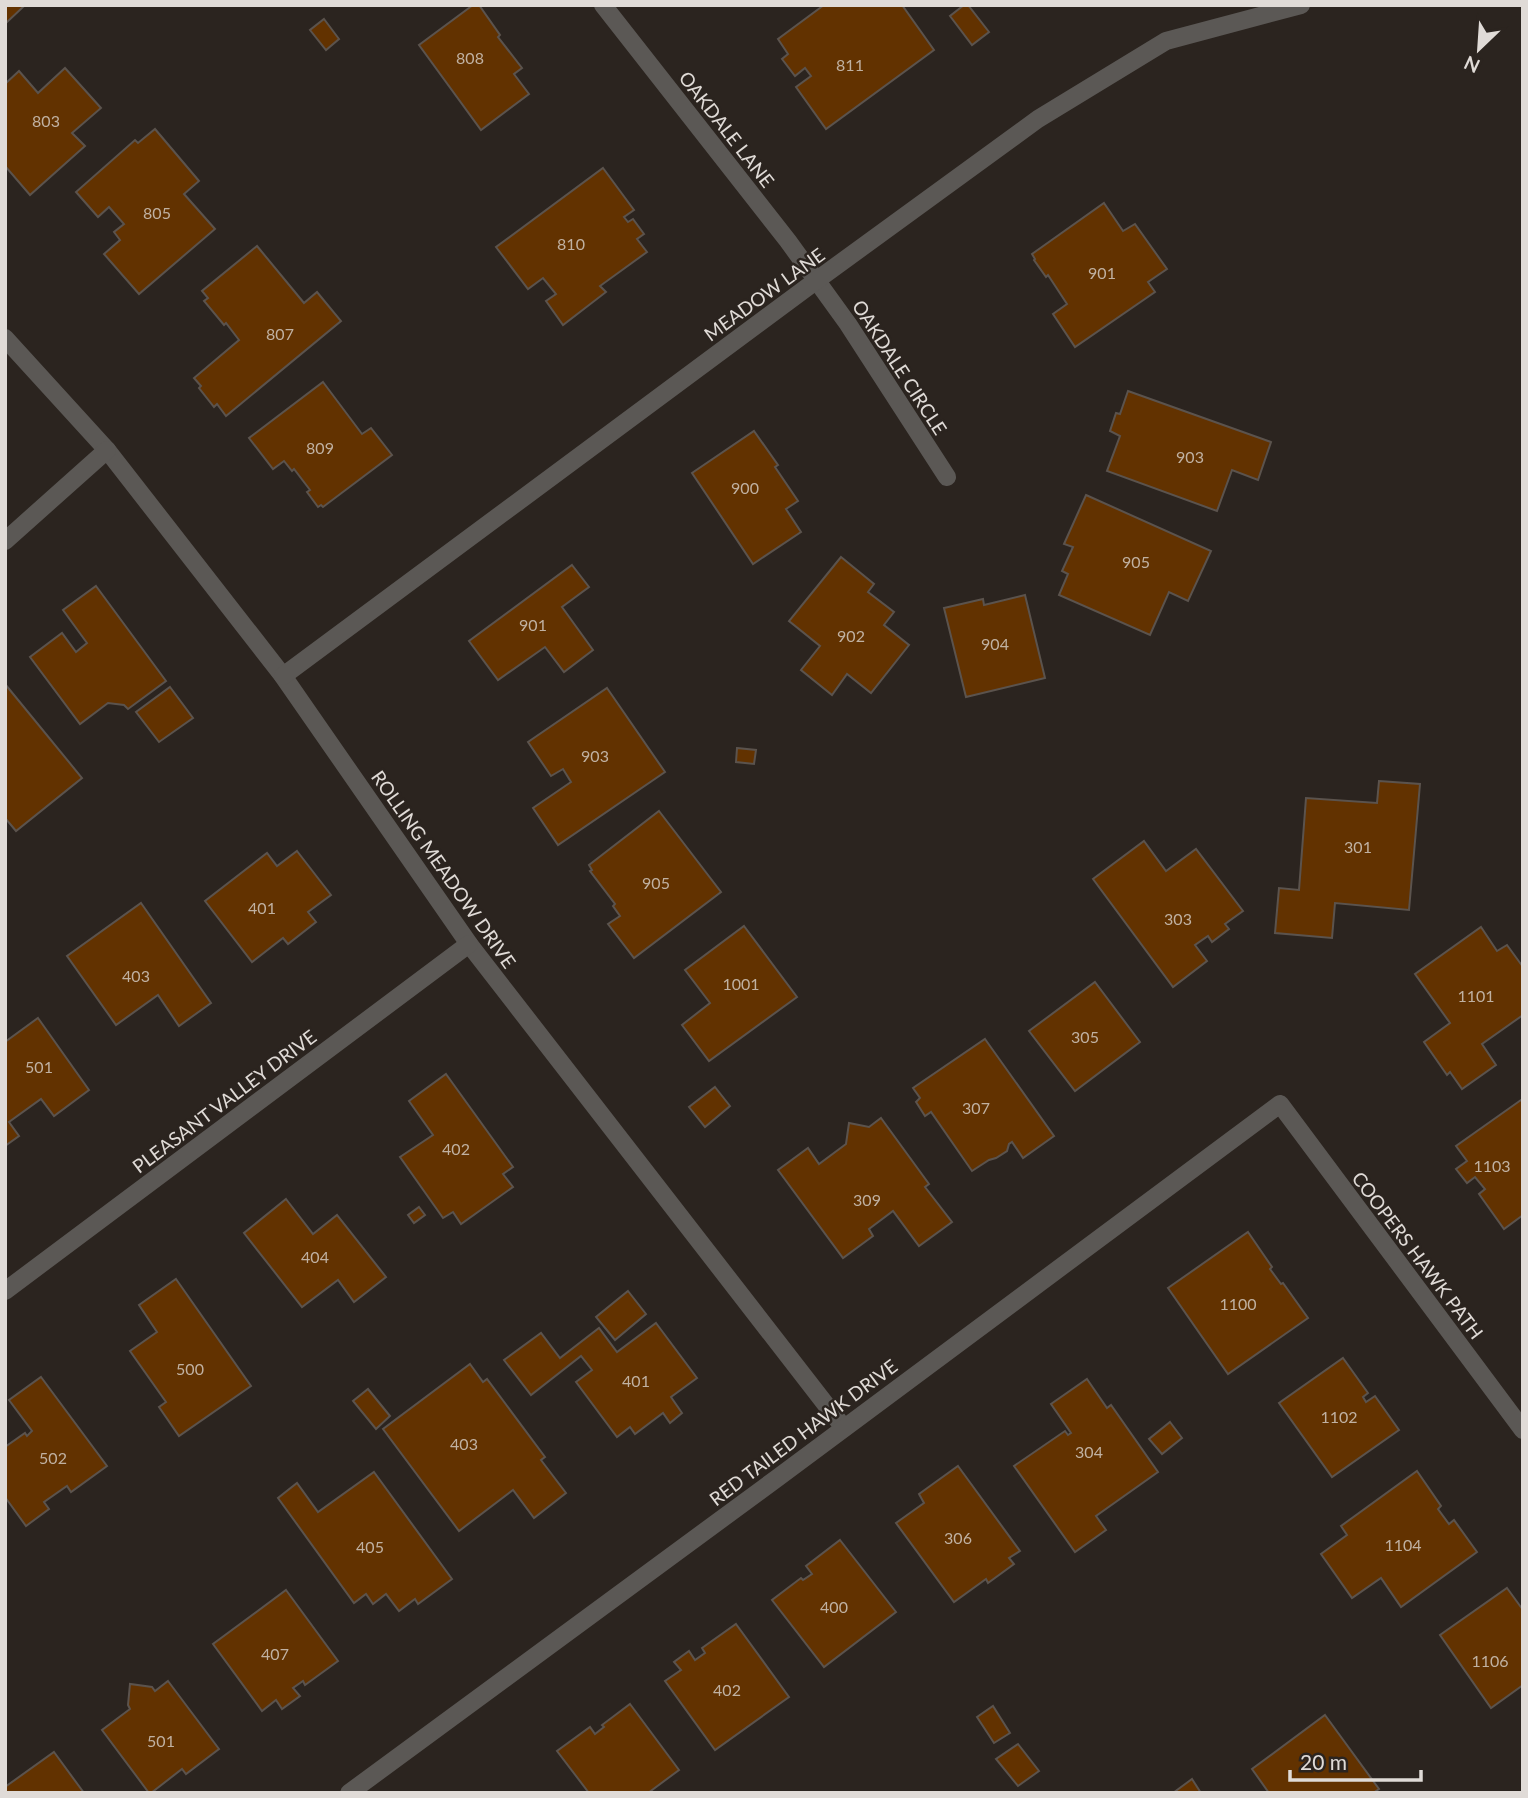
<svg xmlns="http://www.w3.org/2000/svg" width="1528" height="1798" font-family="Lato,sans-serif">
<rect width="100%" height="100%" fill="#2b241f"/>
<g fill="#623200" stroke="#5b534d" stroke-width="2">
<polygon points="5,5 21,5 23,7 5,24"/>
<polygon points="473,5 479,5 500,35 498,37 522,68 514,74 529,94 481,130 419,45"/>
<polygon points="824,5 902,5 934,50 826,129 796,87 811,76 805,68 795,76 782,59 788,54 778,39"/>
<polygon points="964,5 968,5 989,32 972,45 950,16"/>
<polygon points="324,19 339,39 326,50 310,30"/>
<polygon points="65,68 101,108 72,133 85,146 30,195 5,166 5,84 19,71 38,93"/>
<polygon points="155,129 199,181 184,194 215,229 139,294 104,254 120,240 114,232 124,224 109,207 98,217 76,192 135,140 138,143"/>
<polygon points="603,168 634,210 624,217 628,222 633,219 644,234 637,239 647,252 600,286 606,292 563,325 546,301 556,294 543,278 528,289 496,247"/>
<polygon points="1104,203 1123,231 1135,224 1167,269 1148,282 1155,292 1075,347 1053,314 1067,304 1048,275 1046,277 1034,260 1035,259 1032,254"/>
<polygon points="257,246 304,303 317,292 341,321 226,416 217,404 214,407 199,388 201,386 194,378 239,340 226,323 224,325 204,301 208,298 202,291"/>
<polygon points="323,382 362,434 371,428 392,455 323,507 321,505 318,507 307,492 310,490 294,469 292,471 284,461 273,469 249,438"/>
<polygon points="1128,391 1271,442 1258,480 1232,470 1217,511 1107,471 1120,436 1110,431 1116,413 1120,414"/>
<polygon points="754,431 778,465 775,467 798,501 786,509 801,532 753,564 692,473"/>
<polygon points="1086,495 1211,551 1188,601 1169,592 1150,635 1059,595 1068,574 1062,571 1073,547 1064,544"/>
<polygon points="841,557 874,584 868,592 894,612 884,625 909,645 871,693 847,674 832,695 801,670 820,646 789,621"/>
<polygon points="572,565 589,587 562,607 593,650 564,672 545,647 498,680 469,641"/>
<polygon points="96,586 166,681 128,709 124,705 108,703 80,724 30,657 62,633 76,652 87,643 63,610"/>
<polygon points="1025,595 1045,678 966,697 944,608 983,599 984,605"/>
<polygon points="5,684 82,778 16,831 5,818"/>
<polygon points="170,687 193,718 159,742 136,712"/>
<polygon points="607,688 665,772 558,845 533,808 571,782 563,769 551,776 528,742"/>
<polygon points="737,748 756,750 754,764 736,762"/>
<polygon points="1379,781 1420,784 1409,910 1335,903 1332,938 1275,933 1279,888 1299,890 1306,798 1377,803"/>
<polygon points="659,811 721,892 634,958 608,924 620,916 613,906 615,904 590,871 592,870 589,865"/>
<polygon points="1144,841 1166,871 1196,849 1243,911 1225,924 1229,929 1212,942 1208,936 1195,945 1207,961 1173,987 1093,879"/>
<polygon points="297,851 331,895 308,912 316,922 288,944 283,938 252,962 205,901 267,853 277,866"/>
<polygon points="141,903 211,1003 179,1026 158,995 116,1025 67,956"/>
<polygon points="744,926 797,997 709,1061 682,1025 710,1003 685,970"/>
<polygon points="1481,927 1497,951 1507,945 1523,967 1523,1015 1482,1044 1496,1065 1462,1089 1450,1072 1447,1075 1424,1042 1450,1023 1415,974"/>
<polygon points="1095,982 1140,1042 1075,1091 1029,1031"/>
<polygon points="38,1018 89,1090 54,1116 41,1099 9,1122 19,1136 5,1146 5,1042"/>
<polygon points="985,1039 1054,1136 1023,1158 1012,1142 1009,1144 1007,1151 996,1158 989,1160 972,1171 931,1112 925,1116 916,1102 920,1098 913,1088"/>
<polygon points="446,1074 513,1167 503,1174 513,1187 461,1224 453,1212 443,1218 400,1157 433,1135 409,1101"/>
<polygon points="715,1087 730,1106 705,1127 689,1107"/>
<polygon points="1521,1100 1523,1102 1523,1215 1504,1229 1479,1194 1485,1189 1475,1177 1467,1183 1456,1169 1467,1161 1456,1146"/>
<polygon points="881,1118 929,1184 925,1187 952,1222 919,1246 893,1211 869,1229 873,1236 843,1258 778,1170 808,1148 819,1164 846,1144 849,1123 869,1127"/>
<polygon points="286,1199 313,1234 337,1215 386,1277 354,1302 338,1280 302,1307 244,1233"/>
<polygon points="419,1207 425,1215 414,1223 408,1215"/>
<polygon points="1248,1232 1272,1267 1270,1269 1281,1284 1283,1283 1308,1318 1228,1374 1168,1288"/>
<polygon points="176,1279 251,1386 179,1436 159,1407 166,1402 130,1351 157,1332 139,1305"/>
<polygon points="628,1291 646,1314 615,1340 596,1317"/>
<polygon points="656,1323 697,1378 671,1397 682,1413 670,1423 663,1413 635,1434 630,1427 617,1437 576,1382 592,1370 581,1356 531,1395 504,1360 541,1333 560,1358 599,1328 617,1352"/>
<polygon points="1343,1358 1368,1393 1363,1397 1366,1402 1375,1396 1399,1430 1332,1477 1279,1403"/>
<polygon points="470,1364 483,1382 487,1379 545,1457 541,1460 566,1493 534,1518 513,1490 459,1531 383,1429"/>
<polygon points="41,1377 107,1466 71,1492 67,1486 44,1502 49,1509 26,1526 5,1497 5,1447 25,1433 27,1436 32,1431 9,1400"/>
<polygon points="1087,1379 1107,1408 1111,1405 1158,1472 1096,1516 1106,1530 1075,1552 1014,1466 1065,1431 1068,1435 1071,1433 1051,1404"/>
<polygon points="368,1389 390,1416 376,1429 353,1401"/>
<polygon points="1170,1422 1182,1438 1162,1454 1149,1439"/>
<polygon points="958,1466 1020,1551 1009,1558 1014,1564 988,1583 986,1579 954,1602 896,1523 924,1503 919,1494"/>
<polygon points="1417,1471 1441,1506 1438,1509 1449,1524 1454,1520 1477,1552 1401,1607 1381,1578 1352,1598 1321,1554 1347,1535 1341,1526"/>
<polygon points="374,1472 452,1579 418,1604 415,1599 399,1611 386,1594 373,1604 366,1594 354,1603 278,1498 297,1483 318,1512"/>
<polygon points="840,1540 896,1612 824,1667 772,1600 801,1578 803,1580 812,1574 806,1566"/>
<polygon points="1507,1588 1523,1610 1523,1685 1491,1708 1440,1635"/>
<polygon points="286,1590 338,1661 305,1685 303,1681 293,1688 300,1696 282,1709 276,1700 262,1711 213,1644"/>
<polygon points="736,1624 789,1697 715,1750 665,1681 681,1670 674,1662 689,1651 695,1660 705,1653 702,1648"/>
<polygon points="168,1681 219,1749 186,1774 182,1769 151,1793 149,1793 102,1730 130,1709 128,1705 130,1684 152,1687 155,1691"/>
<polygon points="630,1704 679,1770 648,1793 589,1793 557,1751 590,1727 595,1734 604,1727 602,1725"/>
<polygon points="993,1706 1010,1733 994,1743 977,1717"/>
<polygon points="1325,1715 1379,1789 1373,1793 1269,1793 1252,1769"/>
<polygon points="1018,1744 1039,1771 1018,1786 996,1759"/>
<polygon points="54,1752 84,1793 5,1793 5,1787"/>
<polygon points="1192,1779 1201,1793 1173,1793"/>
</g>
<g fill="none" stroke-linecap="round" stroke-linejoin="round">
<g stroke="#5b5855" stroke-width="18">
<polyline points="603,5 788,241 848,324 947,477"/>
<polyline points="5,338 107,450 283,676 469,944 844,1428"/>
<polyline points="5,541 107,450"/>
<polyline points="283,676 817,280 1038,119 1166,41 1301,5"/>
<polyline points="5,1291 469,944"/>
<polyline points="349,1793 776,1479 1280,1104 1523,1430"/>
</g>
</g>
<g text-anchor="middle" dominant-baseline="central" stroke-width="5" stroke-linejoin="round" paint-order="stroke">
<g font-size="16" fill="#c0b1a1">
<text x="470" y="57">808</text>
<text x="850" y="64">811</text>
<text x="46" y="120">803</text>
<text x="157" y="212">805</text>
<text x="571" y="243">810</text>
<text x="1102" y="272">901</text>
<text x="280" y="333">807</text>
<text x="320" y="447">809</text>
<text x="1190" y="456">903</text>
<text x="745" y="487">900</text>
<text x="1136" y="561">905</text>
<text x="533" y="624">901</text>
<text x="851" y="635">902</text>
<text x="995" y="643">904</text>
<text x="595" y="755">903</text>
<text x="1358" y="846">301</text>
<text x="656" y="882">905</text>
<text x="262" y="907">401</text>
<text x="1178" y="918">303</text>
<text x="136" y="975">403</text>
<text x="741" y="983">1001</text>
<text x="1476" y="995">1101</text>
<text x="1085" y="1036">305</text>
<text x="39" y="1066">501</text>
<text x="976" y="1107">307</text>
<text x="456" y="1148">402</text>
<text x="1492" y="1165">1103</text>
<text x="867" y="1199">309</text>
<text x="315" y="1256">404</text>
<text x="1238" y="1303">1100</text>
<text x="190" y="1368">500</text>
<text x="636" y="1380">401</text>
<text x="1339" y="1416">1102</text>
<text x="464" y="1443">403</text>
<text x="1089" y="1451">304</text>
<text x="53" y="1457">502</text>
<text x="958" y="1537">306</text>
<text x="1403" y="1544">1104</text>
<text x="370" y="1546">405</text>
<text x="834" y="1606">400</text>
<text x="275" y="1653">407</text>
<text x="1490" y="1660">1106</text>
<text x="727" y="1689">402</text>
<text x="161" y="1740">501</text>
</g>
<g font-size="19" fill="#e0dbd7" stroke="#2b241f">
<text transform="translate(727 129) rotate(52)">OAKDALE LANE</text>
<text transform="translate(764 294) rotate(-36)">MEADOW LANE</text>
<text transform="translate(900 367) rotate(57)">OAKDALE CIRCLE</text>
<text transform="translate(444 869) rotate(55)">ROLLING MEADOW DRIVE</text>
<text transform="translate(224 1101) rotate(-37)">PLEASANT VALLEY DRIVE</text>
<text transform="translate(1418 1255) rotate(53)">COOPERS HAWK PATH</text>
<text transform="translate(803 1432) rotate(-37)">RED TAILED HAWK DRIVE</text>
</g>
</g>
<rect width="1528" height="1798" fill="none" stroke="#e0dbd7" stroke-width="14"/>
<g transform="translate(1479 49) rotate(205)" stroke="#2b241f" stroke-width="5" paint-order="stroke">
<path d="M0-5L12 26L0 18L-12 26Z" fill="#e0dbd7"/>
<text y="-10" font-size="19" font-weight="bold" text-anchor="middle" fill="#e0dbd7">N</text>
</g>
<path d="M1290 1770v10h131v-10" fill="none" stroke="#e0dbd7" stroke-width="3.5"/>
<text x="1300" y="1770" font-size="21" fill="#e0dbd7" stroke="#2b241f" stroke-width="5" paint-order="stroke">20 m</text>
</svg>
